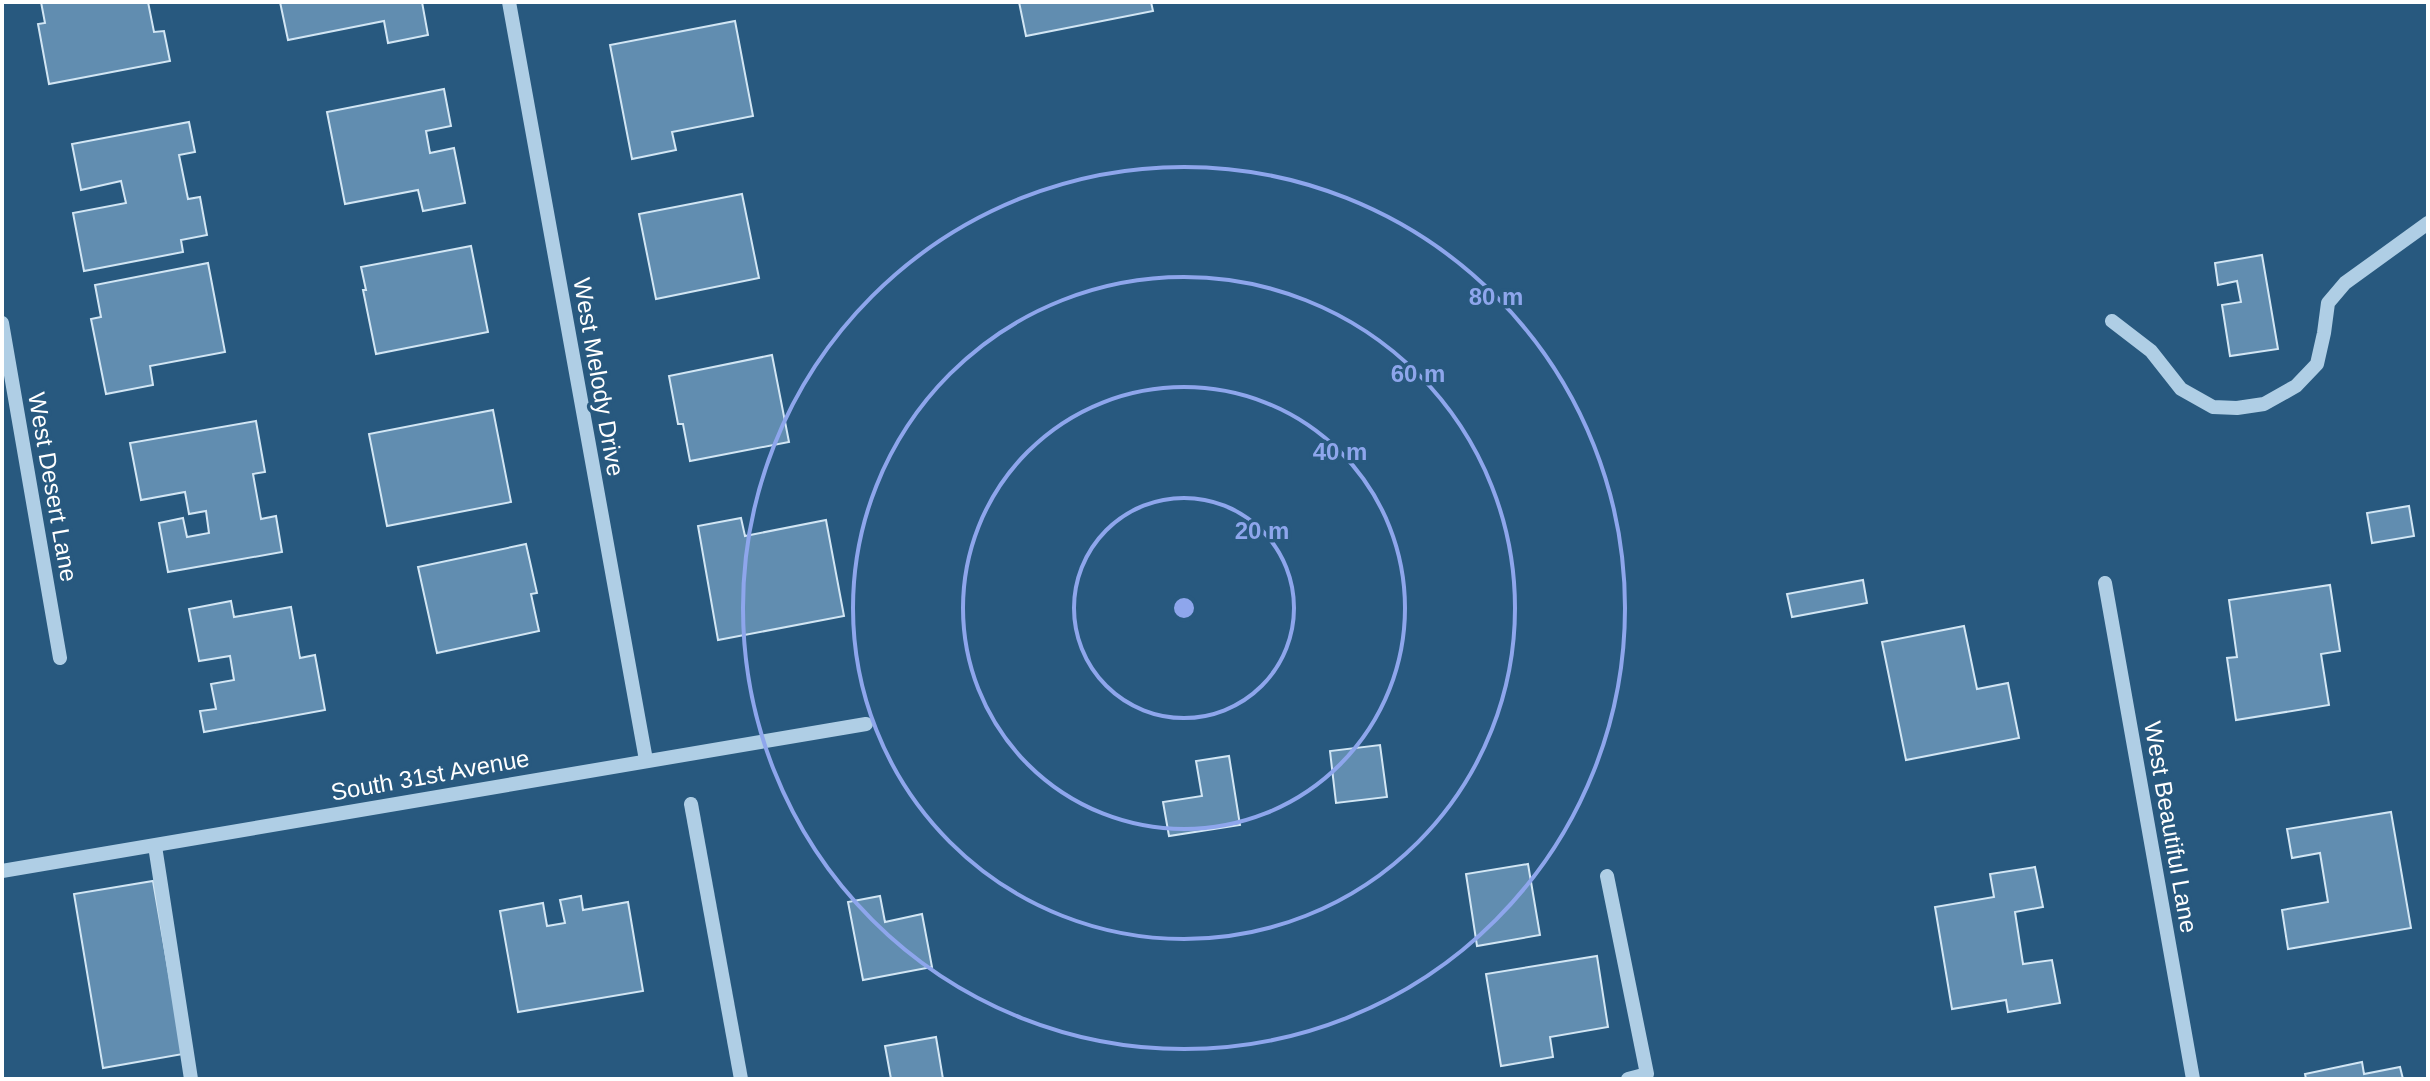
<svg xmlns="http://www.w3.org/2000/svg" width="2430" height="1081" font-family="Arial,sans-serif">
<rect width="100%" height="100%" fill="#28597f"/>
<g fill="#618db0" stroke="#d2e6f4" stroke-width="2">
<polygon points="41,2 148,2 154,32 164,31 170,61 49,84 38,24 45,23"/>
<polygon points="280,2 422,2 428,35 388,43 384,21 288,40"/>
<polygon points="1019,2 1151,2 1153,11 1026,36"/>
<polygon points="735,21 753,116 672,132 676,150 632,159 610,45"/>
<polygon points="444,89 451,126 426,131 430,153 454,148 465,203 423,211 418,190 345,204 327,112"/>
<polygon points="189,122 195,152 179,155 188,199 200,197 207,235 181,240 183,252 84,271 73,213 126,203 121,181 81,190 72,144"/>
<polygon points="742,194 759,278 656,299 639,214"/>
<polygon points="471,246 488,332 376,354 363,290 366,290 361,267"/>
<polygon points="2262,255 2278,349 2230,356 2222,305 2241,302 2237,281 2218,285 2215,263"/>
<polygon points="208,263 225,352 150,366 153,385 106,394 91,319 101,317 95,285"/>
<polygon points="772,355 789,442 690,461 683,424 678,424 669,376"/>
<polygon points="493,410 511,502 387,526 369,434"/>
<polygon points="256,421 265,472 253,474 261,519 276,516 282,552 168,572 159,523 183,518 187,537 209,533 206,511 189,514 185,492 141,500 130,443"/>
<polygon points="2409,506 2414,536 2372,543 2367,513"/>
<polygon points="741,518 745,536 826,520 844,616 718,640 698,526"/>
<polygon points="526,544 537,593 531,594 539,631 437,653 418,567"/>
<polygon points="1863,580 1867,603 1792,617 1787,594"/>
<polygon points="2330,585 2340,651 2321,654 2329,705 2236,720 2227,658 2237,657 2229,600"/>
<polygon points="231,601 234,617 291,607 300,658 315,655 325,710 204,732 200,711 216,709 211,684 234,680 230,656 199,661 189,609"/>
<polygon points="1964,626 1977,689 2008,683 2019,738 1906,760 1882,642"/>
<polygon points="1380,745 1387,797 1336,803 1330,751"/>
<polygon points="1229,756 1240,825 1169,836 1163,802 1202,796 1196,761"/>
<polygon points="2391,812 2411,928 2288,949 2282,910 2328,902 2320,853 2292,858 2287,829"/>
<polygon points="1528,864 1540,935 1477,946 1466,874"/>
<polygon points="2035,867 2043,907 2015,912 2023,964 2052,960 2060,1003 2008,1012 2006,1000 1952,1009 1935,907 1994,897 1990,874"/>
<polygon points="153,881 183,1054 103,1068 74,894"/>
<polygon points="581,896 583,910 628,902 643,991 518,1012 500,911 543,903 547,926 565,923 560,900"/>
<polygon points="880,896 885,922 922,914 932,967 863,980 848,902"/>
<polygon points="1597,956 1608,1027 1550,1037 1553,1057 1501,1066 1486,974"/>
<polygon points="936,1037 943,1079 891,1079 885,1046"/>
<polygon points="2362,1062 2364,1074 2400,1067 2403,1079 2306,1079 2305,1074"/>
</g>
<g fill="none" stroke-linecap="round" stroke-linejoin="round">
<g stroke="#afcee5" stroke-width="14">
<polyline points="509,2 646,760"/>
<polyline points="2112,321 2151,351 2181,389 2213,407 2237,408 2264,404 2296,386 2317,364 2324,333 2328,303 2345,283 2428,223"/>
<polyline points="2,323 60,658"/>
<polyline points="2105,583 2193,1079"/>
<polyline points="691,804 741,1079"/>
<polyline points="155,846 191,1079"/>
<polyline points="2,871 866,724"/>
<polyline points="1607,876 1647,1074 1628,1079"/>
</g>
</g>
<g fill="none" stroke="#8ea6ec" stroke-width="4">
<circle cx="1184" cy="608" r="110"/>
<circle cx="1184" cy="608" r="221"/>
<circle cx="1184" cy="608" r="331"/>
<circle cx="1184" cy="608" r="441"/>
</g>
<g text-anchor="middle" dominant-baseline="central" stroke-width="7" stroke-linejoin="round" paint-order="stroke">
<g font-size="24" fill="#fff" stroke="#28597f">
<text transform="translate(599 377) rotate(80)">West Melody Drive</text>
<text transform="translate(53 487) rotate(80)">West Desert Lane</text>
<text transform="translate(430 775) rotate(-10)">South 31st Avenue</text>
<text transform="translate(2171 827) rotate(80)">West Beautiful Lane</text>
</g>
</g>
<circle cx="1184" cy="608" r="12" fill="#8ea6ec" stroke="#28597f" stroke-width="4"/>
<g font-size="24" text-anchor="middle" font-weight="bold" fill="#8ea6ec" stroke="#28597f" stroke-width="7" stroke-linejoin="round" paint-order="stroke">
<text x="1496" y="305">80 m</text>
<text x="1418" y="382">60 m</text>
<text x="1340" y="460">40 m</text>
<text x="1262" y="539">20 m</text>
</g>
<rect width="2430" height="1081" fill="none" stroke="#ffffff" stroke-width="8"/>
</svg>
